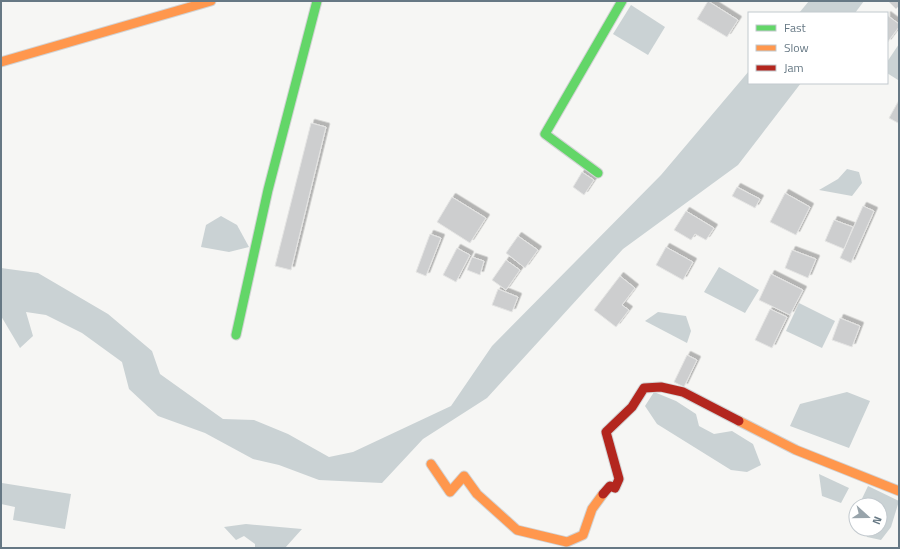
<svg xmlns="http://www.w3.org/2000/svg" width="900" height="549" font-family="'Titillium Web',sans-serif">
<defs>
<filter id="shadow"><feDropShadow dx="3.5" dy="-3.5" stdDeviation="0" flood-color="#0004"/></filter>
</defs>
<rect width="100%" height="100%" fill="#f6f6f4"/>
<g fill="#cad2d4">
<polygon points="809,1 864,1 855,13 799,13"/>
<polygon points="631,5 665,27 648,55 613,34"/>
<polygon points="899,44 899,80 898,80 887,73 887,62"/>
<polygon points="749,71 749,83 801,83 738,165 623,249 487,398 423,439 382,483 319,480 279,465 253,459 205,433 158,416 129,389 122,362 82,333 46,315 26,312 33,336 20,348 1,316 1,268 38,273 108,314 152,351 160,374 223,419 254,420 288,434 329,457 353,452 451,406 492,346 661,175"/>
<polygon points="847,169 859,172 862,183 852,196 819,190 838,179"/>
<polygon points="221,216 237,225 249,247 229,252 201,247 206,225"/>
<polygon points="719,267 759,290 745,313 704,292"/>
<polygon points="799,303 835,321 822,348 786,331"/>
<polygon points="658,312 686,316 691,331 687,343 645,321"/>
<polygon points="654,392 676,401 696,414 699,426 714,434 732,431 753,444 761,465 747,472 731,470 657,424 645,406"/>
<polygon points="847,392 870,401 849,448 790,426 800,404"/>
<polygon points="819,474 849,488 841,503 822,496"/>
<polygon points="2,483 71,494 65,529 13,520 15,507 1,504"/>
<polygon points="868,486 899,501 891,527 881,540 867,537 864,529 880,529 880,505 859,505"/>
<polygon points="246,524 302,529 285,548 255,548 255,544 244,536 236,540 224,527"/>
</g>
<g fill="#cdcecf" stroke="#e5e5e4" filter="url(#shadow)">
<polygon points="708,1 738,20 727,37 697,19"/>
<polygon points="888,1 899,1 899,6 896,9"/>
<polygon points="887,15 899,24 899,27 887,43"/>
<polygon points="899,100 899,120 898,123 889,118"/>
<polygon points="311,123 326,127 291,270 275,266"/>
<polygon points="582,172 594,180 584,195 573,187"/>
<polygon points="737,187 760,199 755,208 732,196"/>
<polygon points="785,193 810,207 796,235 770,222"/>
<polygon points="452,197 486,218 470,243 437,222"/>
<polygon points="863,206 874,211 851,263 840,258"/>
<polygon points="686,211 714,228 706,240 695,234 691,240 674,230"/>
<polygon points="834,220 853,227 844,249 825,241"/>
<polygon points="430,234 441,238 426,276 416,272"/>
<polygon points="518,236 538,250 525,268 506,253"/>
<polygon points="666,247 693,262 683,280 656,265"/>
<polygon points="457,248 470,255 456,282 443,275"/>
<polygon points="792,250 816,259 808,278 785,268"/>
<polygon points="472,257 484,261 480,275 467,270"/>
<polygon points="506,260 520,270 506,290 492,280"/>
<polygon points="771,274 803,290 790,315 759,300"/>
<polygon points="620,276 635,288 622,305 629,310 616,327 594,310"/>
<polygon points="498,289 518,297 512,312 492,305"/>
<polygon points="770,309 787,317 772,348 755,340"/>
<polygon points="840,318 860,326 852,347 832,340"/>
<polygon points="687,355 697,360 684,387 674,382"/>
</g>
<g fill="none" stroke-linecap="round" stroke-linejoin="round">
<defs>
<g id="fast">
<polyline points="598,173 545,134 622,1"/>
<polyline points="236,335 268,190 317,1"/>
</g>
<g id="slow">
<polyline points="1,62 211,1"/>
<polyline points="739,421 796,450 899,491"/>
<polyline points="431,464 450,492 464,476 477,494 517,530 567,542 583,535 592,509 603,494"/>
</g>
<polyline id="jam" points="603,494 610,486 615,488 619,479 606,432 632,407 644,388 661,387 683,392 739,421"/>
</defs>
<use href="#fast" stroke="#d2d3d4" stroke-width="11"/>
<use href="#slow" stroke="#d2d3d4" stroke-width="11"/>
<use href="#jam" stroke="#d2d3d4" stroke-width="11"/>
<use href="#fast" stroke="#63d668" stroke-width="9"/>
<use href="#slow" stroke="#ff974d" stroke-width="9"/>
<use href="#jam" stroke="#b3261e" stroke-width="9"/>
</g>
<rect width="900" height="549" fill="none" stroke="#667884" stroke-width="4"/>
<rect x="748" y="12" width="140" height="72" fill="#ffffff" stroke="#c2c9ce"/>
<rect x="756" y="25" width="20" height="6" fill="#63d668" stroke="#c2c9ce"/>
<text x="784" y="32" font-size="12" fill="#667884">Fast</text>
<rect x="756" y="45" width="20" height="6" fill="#ff974d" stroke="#c2c9ce"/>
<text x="784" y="52" font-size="12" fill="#667884">Slow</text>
<rect x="756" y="65" width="20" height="6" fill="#b3261e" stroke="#c2c9ce"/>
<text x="784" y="72" font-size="12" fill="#667884">Jam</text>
<g transform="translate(868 517) rotate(111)"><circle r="19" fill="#ffffff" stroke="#c2c9ce"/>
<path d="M0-3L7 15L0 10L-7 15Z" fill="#98a4ab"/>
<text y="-6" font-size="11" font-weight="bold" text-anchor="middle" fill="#667884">N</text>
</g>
</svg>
